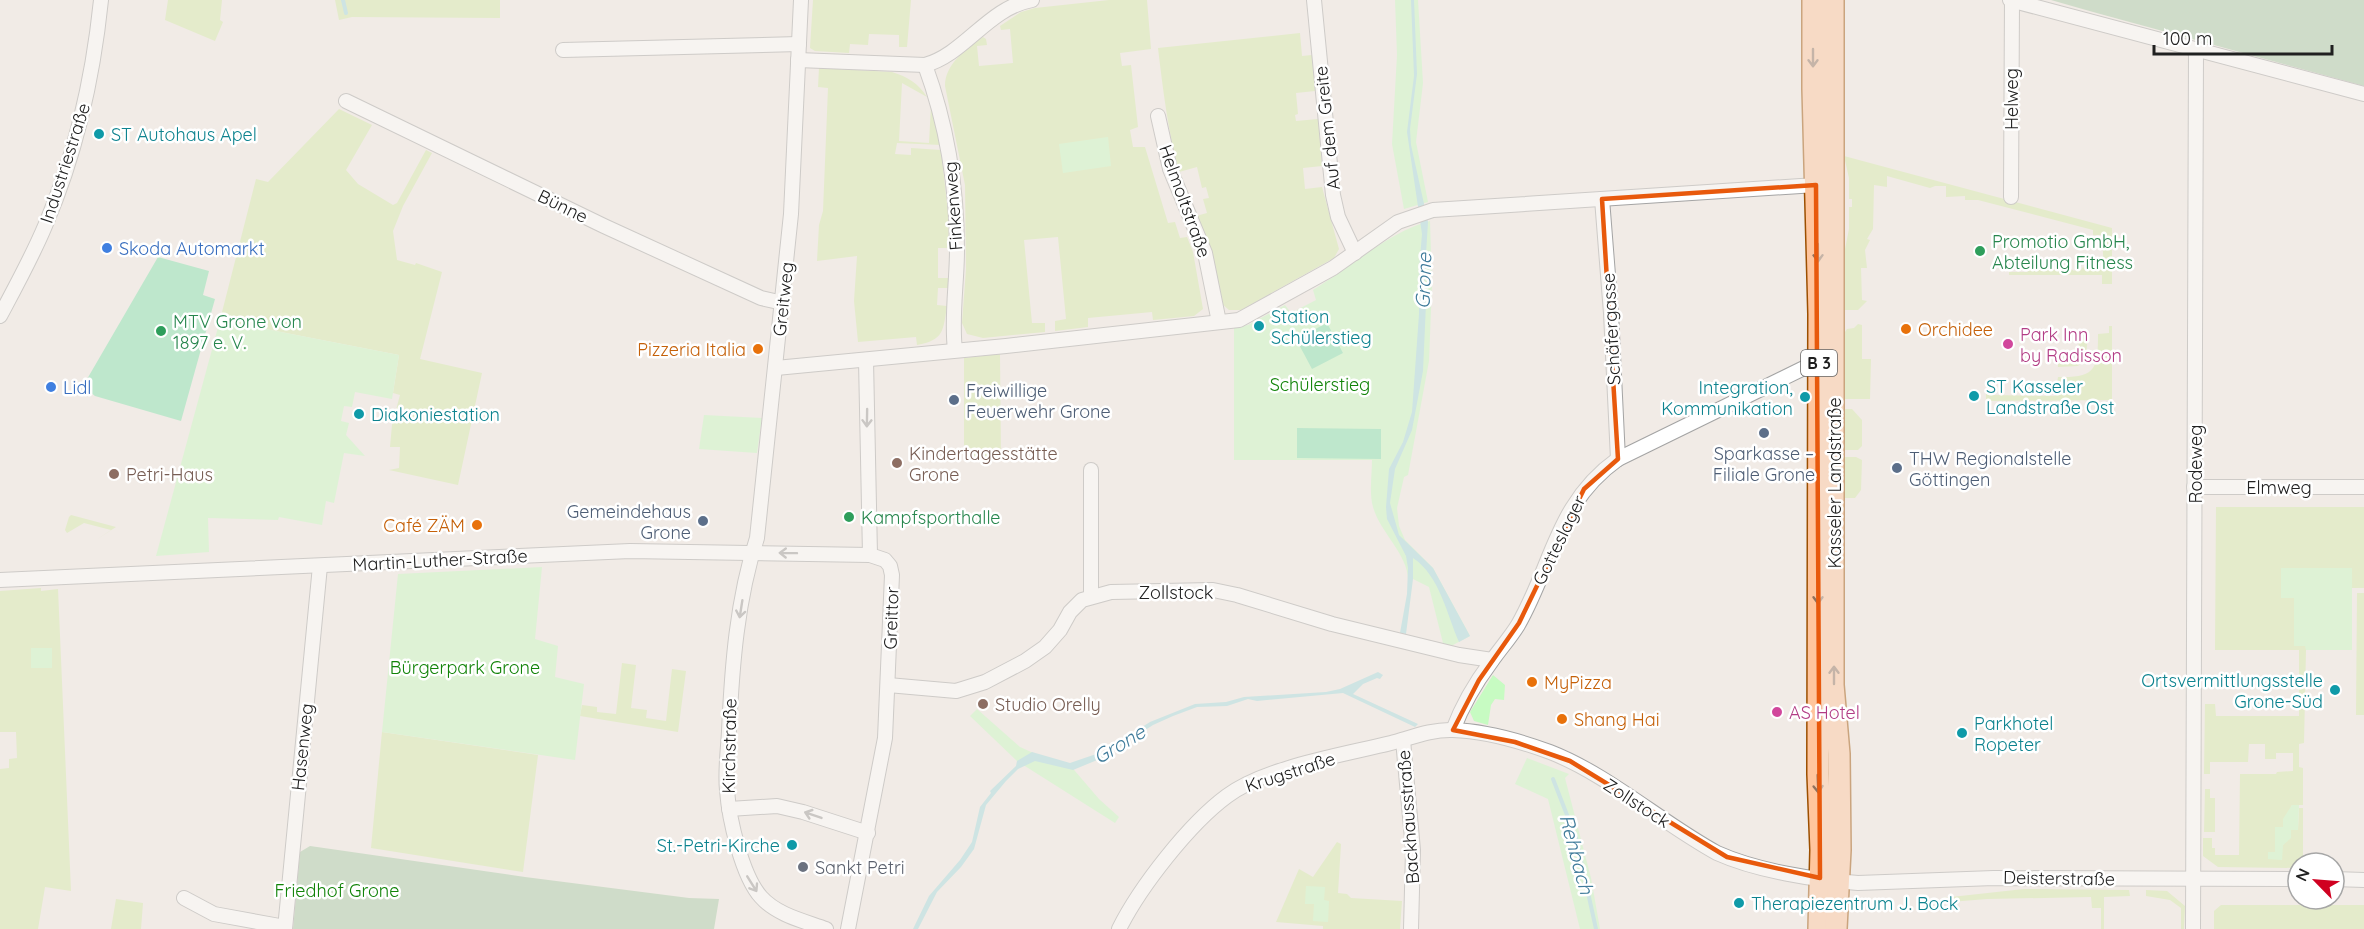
<svg xmlns="http://www.w3.org/2000/svg" width="2364" height="929" font-family="Quicksand,sans-serif">
<rect width="100%" height="100%" fill="#f1ebe6"/>
<g fill="#d5ecab">
<polygon points="168,0 222,0 220,20 223,22 215,41 165,20"/>
<polygon points="335,0 500,0 500,18 352,17 339,20"/>
<polygon points="813,0 911,0 907,47 899,47 899,35 869,34 868,45 850,44 849,53 815,51 810,48"/>
<path d="M 1109,0 L 1147,0 L 1151,49 L 1120,53 L 1122,66 L 1131,65 L 1138,127 L 1130,130 L 1133,147 L 1145,147 L 1168,223 L 1175,222 L 1180,238 L 1187,237 L 1193,252 L 1203,309 L 1194,316 L 1153,320 L 1152,312 L 1088,318 L 1088,327 L 1055,331 L 1055,321 L 1066,319 L 1058,237 L 1024,240 L 1032,323 L 1045,323 L 1045,332 L 983,338 L 967,334 L 962,323 L 966,269 L 965,185 L 945,86 C 945,64 966,49 983,37 L 986,39 L 987,45 L 977,46 L 979,66 L 1013,63 L 1010,29 L 1001,30 L 1000,26 L 1021,12 L 1035,8 Z"/>
<path d="M 1300,33 L 1302,56 L 1312,55 L 1315,91 L 1296,93 L 1298,114 L 1295,115 L 1296,121 L 1318,119 L 1322,166 L 1303,168 L 1305,189 L 1322,187 L 1339,249 L 1334,258 L 1241,310 L 1229,310 L 1221,303 L 1196,216 L 1207,213 L 1203,199 L 1209,198 L 1206,187 L 1202,188 L 1197,167 L 1179,172 C 1168,131 1163,90 1158,48 Z"/>
<path d="M 819,68 L 892,72 C 908,77 918,83 927,97 L 902,83 L 899,141 L 929,143 L 931,106 L 941,145 L 897,143 L 895,154 L 911,155 L 911,148 L 941,150 L 948,213 L 949,248 L 938,248 L 938,278 L 949,278 L 948,288 L 938,288 L 937,305 L 947,306 C 943,331 944,340 917,345 L 916,337 L 858,342 L 854,301 L 857,256 L 817,261 L 819,225 L 823,211 L 828,88 L 818,87 Z"/>
<polygon points="339,109 372,125 346,170 358,184 393,205 397,203 426,150 432,153 403,206 393,231 397,260 415,265 416,263 442,272 420,359 482,373 458,485 389,470 399,468 400,447 390,447 392,425 400,395 393,393 399,355 220,320 256,179 268,182"/>
<polygon points="1844,156 2112,228 2112,284 2102,284 2102,275 2009,275 2009,272 2027,272 2031,268 2036,272 2040,268 2043,271 2047,268 2050,271 2053,268 2056,271 2059,268 2062,271 2065,268 2068,271 2070,268 2074,271 2077,268 2080,271 2083,267 2086,270 2104,270 2102,235 2093,235 2093,230 1978,200 1965,200 1965,196 1946,197 1946,186 1935,186 1930,188 1887,176 1887,187 1874,185 1873,229 1867,239 1870,240 1865,250 1867,268 1861,268 1862,300 1867,301 1858,310 1845,310 1845,249 1849,229 1849,207 1852,207 1852,199 1849,199 1849,178"/>
<polygon points="1858,324 1862,325 1862,359 1871,359 1870,399 1845,399 1845,332 1847,329 1854,328"/>
<path d="M 2109,326 L 2112,326 L 2112,400 L 1986,401 L 1986,390 L 1991,391 L 1992,395 L 2055,396 L 2058,377 C 2096,378 2098,369 2098,334 L 2109,333 Z"/>
<polygon points="2074,334 2088,334 2086,357 2078,366 2058,367 2058,357 2074,359 2076,357 2079,343 2076,341"/>
<polygon points="1000,354 1001,457 972,458 964,446 964,358"/>
<polygon points="1845,409 1852,409 1862,420 1862,446 1858,450 1845,450"/>
<polygon points="1845,457 1856,457 1862,460 1861,490 1855,498 1845,498"/>
<polygon points="2216,507 2364,507 2364,588 2352,588 2352,650 2306,650 2304,743 2299,744 2299,767 2303,768 2303,805 2292,805 2275,852 2268,852 2268,859 2283,845 2291,830 2298,829 2299,808 2303,808 2303,863 2298,863 2298,868 2218,867 2203,856 2203,838 2212,838 2212,848 2215,848 2215,855 2239,855 2240,774 2276,774 2277,772 2293,771 2293,753 2276,753 2276,759 2265,759 2265,744 2249,744 2248,762 2210,762 2210,774 2204,774 2205,704 2215,704 2216,716 2299,716 2299,650 2215,650"/>
<polygon points="71,515 116,527 96,540 111,530 84,523 67,533 65,530 69,517"/>
<polygon points="41,588 41,591 58,589 71,891 45,887 38,929 0,929 0,769 9,768 9,759 17,758 16,732 0,732 0,591"/>
<polygon points="2357,593 2364,593 2364,715 2356,715"/>
<polygon points="622,663 636,665 631,708 647,710 646,718 666,721 672,669 686,671 678,732 580,716 582,705 597,707 597,712 616,714"/>
<polygon points="382,732 538,755 523,872 371,848"/>
<polygon points="2205,789 2210,789 2210,798 2215,798 2215,832 2204,832"/>
<polygon points="1337,842 1341,844 1338,893 1347,894 1351,898 1402,901 1400,929 1323,929 1323,926 1276,922 1299,869 1313,877"/>
<polygon points="2024,889 2129,890 2130,896 2104,897 2104,929 2101,929 2101,908 2092,908 2091,897 1987,899 1938,903 1942,898"/>
<polygon points="2146,890 2167,891 2185,906 2184,929 2181,929 2181,908 2170,900 2146,896"/>
<polygon points="116,899 143,903 141,929 111,929"/>
<polygon points="2221,905 2364,905 2364,929 2214,929 2214,911"/>
</g>
<g fill="#a7caa6">
<polygon points="2051,0 2364,0 2364,86 2093,12"/>
<polygon points="310,846 525,877 689,898 719,899 714,929 293,929 300,852"/>
</g>
<g fill="#c7fbc2">
<polygon points="1395,0 1418,0 1423,83 1416,142 1428,202 1404,209 1392,144 1397,55"/>
<polygon points="1108,137 1111,166 1063,173 1059,144"/>
<path d="M 1430,221 L 1432,284 L 1429,361 L 1408,475 L 1404,477 L 1397,508 L 1399,526 L 1405,540 L 1433,568 L 1470,636 L 1451,646 L 1443,643 L 1429,587 L 1413,579 L 1408,579 C 1408,555 1380,532 1373,507 C 1369,493 1372,474 1372,460 L 1234,460 L 1234,327 L 1248,325 L 1285,305 L 1291,313 L 1316,300 L 1313,290 C 1349,268 1390,231 1430,221 Z"/>
<polygon points="220,320 399,355 392,399 355,392 352,407 344,406 341,421 349,423 346,435 365,456 344,453 334,503 326,501 322,525 279,517 278,520 208,518 209,552 156,556"/>
<polygon points="704,415 762,418 757,453 699,449"/>
<polygon points="542,567 535,639 558,646 555,677 584,684 575,760 382,732 398,574"/>
<polygon points="2281,568 2352,568 2352,650 2306,650 2305,646 2294,646 2294,598 2281,598"/>
<rect x="31" y="648" width="21" height="20"/>
<polygon points="1493,675 1505,685 1504,700 1495,699 1491,705 1488,725 1474,721 1470,712"/>
<polygon points="977,709 1020,747 1040,756 1069,764 1099,799 1119,817 1115,823 1017,761 970,716"/>
<polygon points="1527,758 1569,774 1565,778 1591,878 1600,929 1580,929 1548,799 1515,784"/>
<polygon points="2292,805 2299,805 2298,830 2291,830 2291,838 2283,845 2282,860 2268,859 2268,852 2275,852 2275,827 2283,827 2283,819"/>
<polygon points="1306,886 1325,887 1324,900 1329,901 1328,922 1313,921 1314,904 1305,904"/>
</g>
<g fill="#82e2ae">
<polygon points="158,257 209,271 203,295 215,299 181,421 95,396 83,386"/>
<polygon points="1327,323 1343,353 1312,369 1296,339"/>
<polygon points="1297,428 1381,429 1381,459 1297,458"/>
</g>
<g fill="#a5dbdf">
<path d="M 1411,0 L 1414,0 L 1417,74 L 1410,129 L 1411,145 L 1428,222 L 1424,286 L 1426,304 L 1423,371 L 1412,430 L 1395,469 L 1390,503 L 1399,535 L 1433,568 L 1470,636 L 1459,642 C 1447,615 1440,576 1413,558 L 1413,579 L 1406,634 L 1400,633 L 1407,594 L 1408,568 L 1406,556 L 1387,519 L 1386,507 L 1389,469 L 1403,442 L 1412,412 L 1419,314 L 1419,270 L 1422,234 L 1407,132 L 1414,76 Z"/>
<polygon points="1378,672 1383,675 1380,679 1377,678 1363,684 1353,694 1418,724 1415,727 1343,693 1257,701 1248,699 1227,706 1197,707 1173,716 1153,725 1102,758 1073,770 1035,761 1018,769 1006,781 986,805 974,849 961,867 937,892 918,929 913,929 929,896 960,860 972,842 980,807 991,793 990,791 1016,766 1017,761 1032,752 1070,763 1102,752 1150,722 1195,704 1226,702 1244,697 1326,692 1340,689"/>
</g>
<g fill="none" stroke-linecap="round" stroke-linejoin="round">
<g stroke="#a5dbdf" stroke-width="4">
<polyline points="343,0 346,13"/>
<polyline points="1553,779 1576,838 1596,929"/>
</g>
<defs>
<g id="street">
<path d="M 801,0 L 791,214 L 757,538 C 737,599 732,666 729,731 C 728,751 725,771 727,790 C 729,819 742,876 761,897 C 777,915 804,921 826,929"/>
<polyline points="1314,0 1333,195 1338,217 1355,253"/>
<polyline points="2010,0 2364,94"/>
<polyline points="563,50 799,44"/>
<path d="M 798,60 L 925,65 C 965,54 988,8 1032,0"/>
<path d="M 925,65 C 947,125 957,186 957,250 C 957,283 951,317 955,350"/>
<polyline points="346,101 604,226 761,298 783,303"/>
<polyline points="1158,116 1170,169 1205,253 1219,322"/>
<polyline points="2011,197 2012,0"/>
<polyline points="1602,199 1611,313 1618,459"/>
<path d="M 0,316 C 16,286 32,257 45,226 C 76,154 93,78 101,0"/>
<polyline points="866,360 870,555"/>
<polyline points="776,368 1006,346 1239,320 1333,268 1398,222 1433,210 1816,185"/>
<polyline points="1091,470 1091,596"/>
<polyline points="2194,487 2364,487"/>
<polyline points="0,580 630,551 870,555 885,560 890,566 892,575 885,738 848,929"/>
<polyline points="888,685 956,691 985,682 1025,661 1045,647 1060,630 1070,612 1082,600 1111,592 1213,590 1237,595 1332,624 1459,655 1492,660"/>
<path d="M 1453,730 C 1462,706 1476,682 1491,662 C 1500,649 1510,638 1518,625 C 1553,564 1556,503 1618,459 L 1806,367 L 1819,364"/>
<polyline points="1403,740 1413,850 1411,929"/>
<polyline points="729,809 777,806 803,812 868,833"/>
<polyline points="2334,879 2364,880"/>
<polyline points="184,898 214,914 285,927"/>
<polyline points="285,929 320,566"/>
<path d="M 1119,929 C 1140,887 1189,824 1227,796 C 1266,767 1343,755 1391,743 C 1410,738 1432,729 1453,730 C 1484,731 1520,741 1550,752 C 1607,774 1662,823 1717,853 C 1757,871 1815,880 1858,883 L 1994,878 L 2298,879"/>
<polyline points="2193,929 2196,49"/>
</g>
<g id="primary">
<polyline points="1813,0 1813,89 1819,314 1818,774 1821,850 1819,929"/>
<polyline points="1833,0 1833,685 1839,754 1840,850 1836,929"/>
</g>
</defs>
<use href="#street" stroke="#a4a4a4" stroke-width="16"/>
<use href="#primary" stroke="#9c4f00" stroke-width="24"/>
<use href="#street" stroke="#fff" stroke-width="14"/>
<use href="#primary" stroke="#ffc59d" stroke-width="21"/>
</g>
<defs><path id="oneway-shaft" d="M-6 0H5M1.5-3L5.5 0L1.5 3" fill="none" stroke-width="1.6" stroke-linecap="round" stroke-linejoin="round" transform="scale(1.5)"/></defs>
<g stroke="#90725e">
<use href="#oneway-shaft" transform="translate(1813 58) rotate(90)"/>
<use href="#oneway-shaft" transform="translate(1818 253) rotate(89)"/>
<use href="#oneway-shaft" transform="translate(1818 595) rotate(90)"/>
<use href="#oneway-shaft" transform="translate(1834 675) rotate(-90)"/>
<use href="#oneway-shaft" transform="translate(1818 784) rotate(88)"/>
</g>
<g stroke="#9b9b9b">
<use href="#oneway-shaft" transform="translate(867 418) rotate(91)"/>
<use href="#oneway-shaft" transform="translate(788 553) rotate(-179)"/>
<use href="#oneway-shaft" transform="translate(741 609) rotate(99)"/>
<use href="#oneway-shaft" transform="translate(813 815) rotate(-161)"/>
<use href="#oneway-shaft" transform="translate(752 884) rotate(58)"/>
</g>
<path d="M0 0H2364V929H0ZM 1816,185 L 1820,878 L 1727,857 L 1570,761 L 1515,742 L 1453,730 L 1479,680 L 1519,623 L 1584,489 L 1618,459 L 1602,199 Z" fill="#f1ebe6" fill-opacity=".55" fill-rule="evenodd"/>
<path fill="none" stroke="#e8590c" stroke-width="4.5" stroke-linejoin="round" d="M 1816,185 L 1820,878 L 1727,857 L 1570,761 L 1515,742 L 1453,730 L 1479,680 L 1519,623 L 1584,489 L 1618,459 L 1602,199 Z"/>
<g fill="#0f9aa8" stroke="#fff" stroke-width="2">
<circle cx="99" cy="134" r="6"/>
<circle cx="1259" cy="326" r="6"/>
<circle cx="1974" cy="396" r="6"/>
<circle cx="1805" cy="397" r="6"/>
<circle cx="359" cy="414" r="6"/>
<circle cx="2335" cy="690" r="6"/>
<circle cx="1962" cy="733" r="6"/>
<circle cx="792" cy="845" r="6"/>
<circle cx="1739" cy="903" r="6"/>
</g>
<g fill="#3f7fe0" stroke="#fff" stroke-width="2">
<circle cx="107" cy="248" r="6"/>
<circle cx="51" cy="387" r="6"/>
</g>
<g fill="#2e9e5b" stroke="#fff" stroke-width="2">
<circle cx="1980" cy="251" r="6"/>
<circle cx="161" cy="331" r="6"/>
<circle cx="849" cy="517" r="6"/>
</g>
<g fill="#e8710a" stroke="#fff" stroke-width="2">
<circle cx="1906" cy="329" r="6"/>
<circle cx="758" cy="349" r="6"/>
<circle cx="477" cy="525" r="6"/>
<circle cx="1532" cy="682" r="6"/>
<circle cx="1562" cy="719" r="6"/>
</g>
<g fill="#d1479c" stroke="#fff" stroke-width="2">
<circle cx="2008" cy="344" r="6"/>
<circle cx="1777" cy="712" r="6"/>
</g>
<g fill="#5c6f8a" stroke="#fff" stroke-width="2">
<circle cx="954" cy="400" r="6"/>
<circle cx="1764" cy="433" r="6"/>
<circle cx="1897" cy="468" r="6"/>
<circle cx="703" cy="521" r="6"/>
</g>
<g fill="#8d6e63" stroke="#fff" stroke-width="2">
<circle cx="897" cy="463" r="6"/>
<circle cx="114" cy="474" r="6"/>
<circle cx="983" cy="704" r="6"/>
</g>
<circle fill="#6b7280" stroke="#fff" stroke-width="2" cx="803" cy="867" r="6"/>
<g text-anchor="middle" dominant-baseline="central" stroke-width="5" stroke-linejoin="round" paint-order="stroke">
<rect fill="#fff" stroke="#636363" stroke-width="1.5" x="1801" y="350" width="36" height="26" rx="4.5"/>
<g font-size="16" font-weight="bold" fill="#202020">
<text x="1819" y="363">B 3</text>
</g>
<g font-size="18" fill="#202020" stroke="#fff">
<text transform="translate(2011 99) rotate(-90)">Helweg</text>
<text transform="translate(1327 128) rotate(-96)">Auf dem Greite</text>
<text transform="translate(65 163) rotate(-72)">Industriestraße</text>
<text transform="translate(1185 201) rotate(70)">Helmoltstraße</text>
<text transform="translate(563 206) rotate(26)">Bünne</text>
<text transform="translate(953 206) rotate(-94)">Finkenweg</text>
<text transform="translate(783 299) rotate(-84)">Greitweg</text>
<text transform="translate(1611 329) rotate(-93)">Schäfergasse</text>
<text transform="translate(2195 464) rotate(-90)">Rodeweg</text>
<text transform="translate(1834 483) rotate(-90)">Kasseler Landstraße</text>
<text x="2279" y="487">Elmweg</text>
<text transform="translate(1559 540) rotate(-64)">Gotteslager</text>
<text transform="translate(440 560) rotate(-3)">Martin-Luther-Straße</text>
<text x="1176" y="592">Zollstock</text>
<text transform="translate(891 618) rotate(-88)">Greittor</text>
<text transform="translate(729 746) rotate(-89)">Kirchstraße</text>
<text transform="translate(302 747) rotate(-84)">Hasenweg</text>
<text transform="translate(1290 772) rotate(-18)">Krugstraße</text>
<text transform="translate(1637 803) rotate(33)">Zollstock</text>
<text transform="translate(1408 817) rotate(-94)">Backhausstraße</text>
<text transform="translate(2059 878) rotate(1)">Deisterstraße</text>
</g>
<g font-size="18" fill="#0d838f" stroke="#fff" text-anchor="start">
<text x="111" y="134">ST Autohaus Apel</text>
<text x="1271" y="316">Station<tspan x="1271" dy="21">Schülerstieg</tspan></text>
<text x="1986" y="386">ST Kasseler<tspan x="1986" dy="21">Landstraße Ost</tspan></text>
<text x="1793" y="387" text-anchor="end">Integration,<tspan x="1793" dy="21">Kommunikation</tspan></text>
<text x="371" y="414">Diakoniestation</text>
<text x="2323" y="680" text-anchor="end">Ortsvermittlungsstelle<tspan x="2323" dy="21">Grone-Süd</tspan></text>
<text x="1974" y="723">Parkhotel<tspan x="1974" dy="21">Ropeter</tspan></text>
<text x="780" y="845" text-anchor="end">St.-Petri-Kirche</text>
<text x="1751" y="903">Therapiezentrum J. Bock</text>
</g>
<g font-size="18" fill="#27864d" stroke="#fff" text-anchor="start">
<text x="1992" y="241">Promotio GmbH,<tspan x="1992" dy="21">Abteilung Fitness</tspan></text>
<text x="173" y="321">MTV Grone von<tspan x="173" dy="21">1897 e. V.</tspan></text>
<text x="861" y="517">Kampfsporthalle</text>
</g>
<g font-size="18" fill="#366cbe" stroke="#fff" text-anchor="start">
<text x="119" y="248">Skoda Automarkt</text>
<text x="63" y="387">Lidl</text>
</g>
<g font-size="18" fill="#c56008" stroke="#fff" text-anchor="start">
<text x="1918" y="329">Orchidee</text>
<text x="746" y="349" text-anchor="end">Pizzeria Italia</text>
<text x="465" y="525" text-anchor="end">Café ZÄM</text>
<text x="1544" y="682">MyPizza</text>
<text x="1574" y="719">Shang Hai</text>
</g>
<g font-size="18" fill="#b23c85" stroke="#fff" text-anchor="start">
<text x="2020" y="334">Park Inn<tspan x="2020" dy="21">by Radisson</tspan></text>
<text x="1789" y="712">AS Hotel</text>
</g>
<g font-size="18" fill="#118308" stroke="#fff">
<text x="1320" y="384">Schülerstieg</text>
<text x="465" y="667">Bürgerpark Grone</text>
<text x="337" y="890">Friedhof Grone</text>
</g>
<g font-size="18" fill="#4e5e75" stroke="#fff" text-anchor="start">
<text x="966" y="390">Freiwillige<tspan x="966" dy="21">Feuerwehr Grone</tspan></text>
<text x="1764" y="453" text-anchor="middle">Sparkasse –<tspan x="1764" dy="21">Filiale Grone</tspan></text>
<text x="1909" y="458">THW Regionalstelle<tspan x="1909" dy="21">Göttingen</tspan></text>
<text x="691" y="511" text-anchor="end">Gemeindehaus<tspan x="691" dy="21">Grone</tspan></text>
</g>
<g font-size="18" fill="#785e54" stroke="#fff" text-anchor="start">
<text x="909" y="453">Kindertagesstätte<tspan x="909" dy="21">Grone</tspan></text>
<text x="126" y="474">Petri-Haus</text>
<text x="995" y="704">Studio Orelly</text>
</g>
<g font-size="18" fill="#5b616d" stroke="#fff" text-anchor="start">
<text x="815" y="867">Sankt Petri</text>
</g>
<g font-size="20" font-style="italic" fill="#407c9b" stroke="#fff">
<text transform="translate(1423 281) rotate(-88)">Grone</text>
<text transform="translate(1119 744) rotate(-31)">Grone</text>
<text transform="translate(1577 854) rotate(75)">Rehbach</text>
</g>
</g>
<g transform="translate(2316 881) rotate(295)"><circle r="28" fill="#ffffff" stroke="#a6a6a6" stroke-width="1.5"/>
<path d="M0-4.5L10 22L0 15L-10 22Z" fill="#d00021"/>
<text y="-9" font-size="16" font-weight="bold" text-anchor="middle" fill="#202020">N</text>
</g>
<path d="M2154 45v9h178v-9" fill="none" stroke="#202020" stroke-width="3"/>
<text x="2163" y="45" font-size="18" fill="#202020" stroke="#ffffff" stroke-width="4.5" paint-order="stroke">100 m</text>
</svg>
